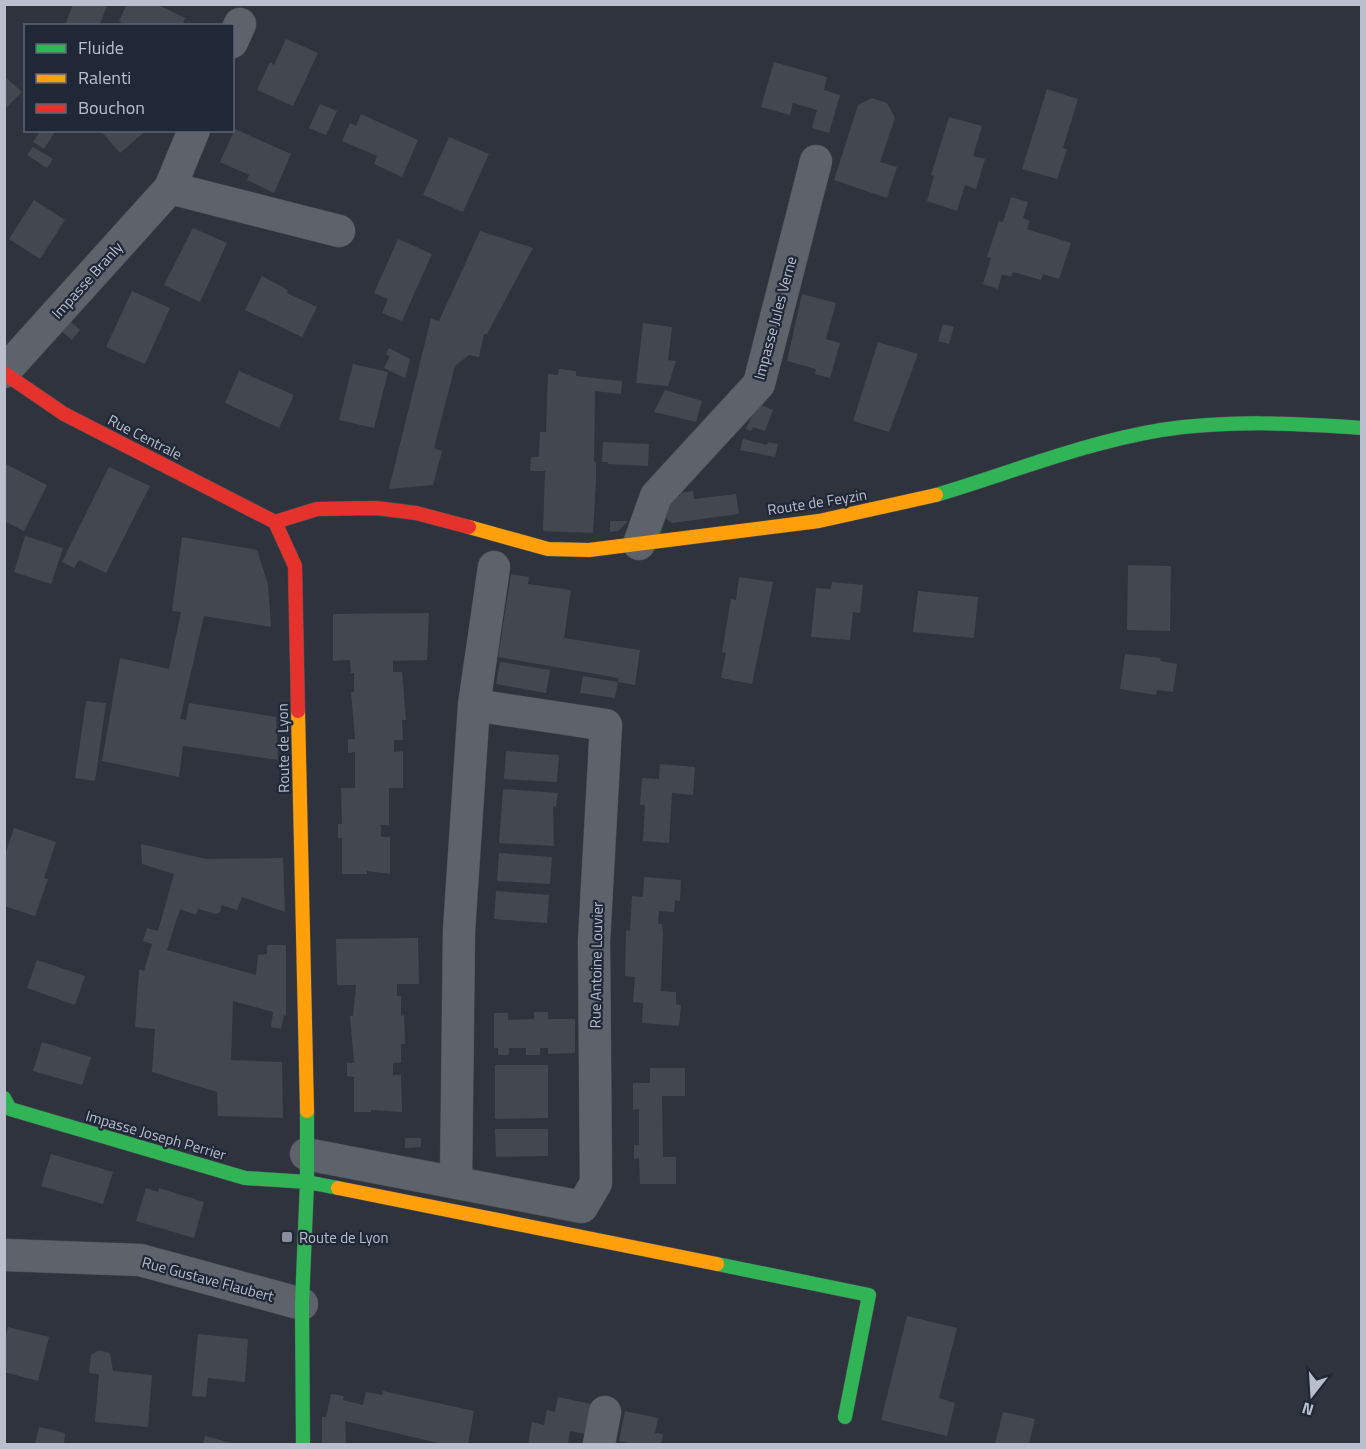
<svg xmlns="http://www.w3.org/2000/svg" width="1366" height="1449" viewBox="0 0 1366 1449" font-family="'Titillium Web',sans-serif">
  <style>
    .building { fill: #434850 }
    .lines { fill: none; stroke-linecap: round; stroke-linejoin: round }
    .street-casing { stroke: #4a4e55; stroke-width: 33 }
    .fast-casing { stroke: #4a4e55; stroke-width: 15 }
    .slow-casing { stroke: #4a4e55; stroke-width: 15 }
    .jam-casing { stroke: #4a4e55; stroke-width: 15 }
    .street { stroke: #5e626a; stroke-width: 32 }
    .fast { stroke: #30b455; stroke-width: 14 }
    .slow { stroke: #ff9f0a; stroke-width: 14 }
    .jam { stroke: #e5322d; stroke-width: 14 }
    .poi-dot { fill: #888e9a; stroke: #202838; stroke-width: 2 }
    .labels { text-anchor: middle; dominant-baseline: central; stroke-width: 4.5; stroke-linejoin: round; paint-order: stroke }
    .street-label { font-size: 15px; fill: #b9bfcc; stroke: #202838 }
    .poi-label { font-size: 15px; fill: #b9bfcc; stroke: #202838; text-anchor: start }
  </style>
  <rect width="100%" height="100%" fill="#2e333d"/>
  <path class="building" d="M73,4H108L99,26H65Z
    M127,4H160V6L185,18L182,26H129L119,21Z
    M286,39L318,53L293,106L257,90L270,62L274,65Z
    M774,62L827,77L824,90L840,95L829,133L812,128L817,110L793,103L790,115L761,107Z
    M4,76L22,92L4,110Z
    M1047,89L1078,99L1063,148L1067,149L1057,179L1022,169Z
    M872,98L887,103L895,118L880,162L897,167L887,198L834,180L858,105Z
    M320,104L337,111L326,135L309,128Z
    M361,114L418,140L402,177L374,164L377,156L342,141L350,123L356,126Z
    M949,117L982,126L973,156L985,159L976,189L965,185L957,211L927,201L934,176L931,175Z
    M235,129L291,154L274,193L247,180L249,175L220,162Z
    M41,130H56L44,149L33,142Z
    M100,130H147L120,153Z
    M449,137L489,154L463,212L423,195Z
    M33,147L53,159L47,168L27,155Z
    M1011,197L1028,202L1023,218L1030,221L1027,229L1071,243L1059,279L1043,274L1041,280L1013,272L1011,277L1002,274L998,289L983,284L991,258L987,257L999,221L1003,222Z
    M34,200L65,220L40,259L9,239Z
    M193,228L227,243L200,302L164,285Z
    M480,231L533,248L487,334H484L479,357L469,355L455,366L434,448L442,451L433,485L389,489L431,318L439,321Z
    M398,239L432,254L402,321L382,313L388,299L374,293Z
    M262,276L288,290L287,293L317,307L302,337L245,310Z
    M132,291L170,308L145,364L106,347Z
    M802,294L836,303L826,339L840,343L830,378L815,374L816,369L787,361Z
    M69,320L80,330L72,340L61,331Z
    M643,323L672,327L668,360L676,361L668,386L636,383Z
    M943,324L954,327L949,344L938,341Z
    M878,342L918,354L889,432L853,421Z
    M389,348L410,359L405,378L384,368L390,356L386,354Z
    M353,364L388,372L374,428L339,420Z
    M559,369L576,371V376L622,381L621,394L595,391L594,461L596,462V478L593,533L543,531L545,471H530L531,457H539L540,432H546L548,374L558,375Z
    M239,371L294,395L279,428L225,403Z
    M665,390L702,401L696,422L654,412Z
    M758,404L773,410L765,431L753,427L751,431L746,429Z
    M743,439L767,445L768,442L778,444L775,457L740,450Z
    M603,442L649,444L648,466L608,464V462H602Z
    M4,463L47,485L24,531L4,521Z
    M109,467L150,486L106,573L79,560L74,568L62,562Z
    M693,491L694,499L736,494L739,514L672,523L664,517L661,499L680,496V493Z
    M610,521H628L618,531L610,532Z
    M25,536L63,548L51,584L14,572Z
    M182,537L257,550L268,584L271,627L204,616L180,719L186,720L189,703L276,717L278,760L183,746L179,777L102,761L120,658L169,669L181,612L172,611Z
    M1128,565L1171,566L1170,631L1127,630Z
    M511,574L529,577L528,584L571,590L564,638L640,650L635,685L618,682L615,698L580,693L583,676L618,682L619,678L498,657Z
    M739,577L773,582L752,684L721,678L726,653L722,652L731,599L736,600Z
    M832,582L863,585L860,613L853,612L850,640L811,637L816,588L831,589Z
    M918,591L978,597L974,638L913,632Z
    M429,613L427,660L393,661V672H402L406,720H402L403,740H394V752L403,751V788H389V825H381V837H390V874L367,871V874H342V838H338V824H342L341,788H355V752L348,753V739H355L351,692H354V673H351L350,660L333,661V614Z
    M1125,654L1161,658L1160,661L1177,664L1173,692L1157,690L1156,695L1120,689Z
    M500,662L550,670L546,693L496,684Z
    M86,701L106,703L95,781L75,778Z
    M506,751L559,755L557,782L504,779Z
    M660,764L695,767L693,795L672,793L669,843L643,841L645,805H640L642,778L659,779Z
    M503,789L558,793L556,807L553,806L554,846L499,843Z
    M14,828L56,842L44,878L48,879L35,916L4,906V858Z
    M141,844L206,859L283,858L285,912L242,897L237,910L222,905L220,912L216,914L198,909L196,915L180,909L167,950L256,975L258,955L267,954V945H286V1016L284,1015L281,1029L271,1027L273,1012L233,1001L231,1060L282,1062L283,1118L218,1116L217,1092L152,1072L155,1029L135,1027L139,969L144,971L152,944L143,941L147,928L158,931L174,874L142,864Z
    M499,853L552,857L550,884L497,881Z
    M644,877L681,880L680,901L675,900L674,912L659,911L658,924H662L663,933L661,991L676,992V1004L681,1005L679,1026L642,1023L643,1003L633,1002L635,977L625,976L626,930L630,931L632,896L643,897Z
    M496,891L549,895L547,923L494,919Z
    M418,938L419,984H397V996H401V1016L404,1015L405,1044H401V1063H393V1075H401L402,1112L371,1110V1112H354V1077L347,1076V1063H354L350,1016H353L356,985H337L336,939Z
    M37,960L85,976L75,1005L27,988Z
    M534,1012H548V1019H575V1053L548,1054V1048H540V1055H526V1048H509V1055H498V1048H494V1013H508V1020L534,1019Z
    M42,1042L91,1057L82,1085L33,1071Z
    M495,1065H548V1118L495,1119Z
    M650,1068H685V1096H662L663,1157H676V1184H640L639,1158L634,1159V1145H639V1109L633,1110V1083H650Z
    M495,1129H548V1156L496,1157Z
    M405,1138H421V1147L405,1148Z
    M51,1154L113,1172L103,1204L41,1186Z
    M146,1188L158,1192L159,1188L204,1202L194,1238L136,1221Z
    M907,1316L957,1328L939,1398L955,1403L947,1436L881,1420Z
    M8,1327L49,1337L38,1381L4,1372V1341Z
    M198,1334L248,1339L245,1382L208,1378L206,1397L192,1396Z
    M99,1350L110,1353L113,1371L152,1375L148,1427L95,1422L99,1374L89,1373L91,1355Z
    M383,1391L474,1411L468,1444H442L345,1421L346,1444H322V1417H326L331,1394L344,1396L343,1400L363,1405L366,1392L382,1395Z
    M558,1397L591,1404L585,1434L570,1431L568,1444H528L532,1422L544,1425L547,1410L555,1412Z
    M625,1411L658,1418L655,1433L663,1434L661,1444H633L619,1441Z
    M1003,1412L1035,1419L1029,1444H995Z
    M39,1427L65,1433L64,1444H35Z
    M205,1436L235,1444H203Z"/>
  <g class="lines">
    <g class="street-casing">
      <path id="street" d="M232,42L240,24
        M170,188L194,130
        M4,372L170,188L339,231
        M639,544L656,496L759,384L816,161
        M306,1154L582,1207L596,1183L594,941L606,725L474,705
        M456,1181L459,931L474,705L494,567
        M5,1255L140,1260L302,1304
        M599,1444L605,1412"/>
    </g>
    <g class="fast-casing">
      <path id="fast" d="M936,495C1010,473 1083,443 1161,430C1227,420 1295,423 1362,428
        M4,1098L10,1109L245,1178L307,1182L338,1188
        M717,1264L869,1295L845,1417
        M303,1444L302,1304L307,1182V1111"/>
    </g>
    <g class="slow-casing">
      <path id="slow" d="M469,527L548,549L589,550L819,521L936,495
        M298,711L307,1111
        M338,1188L717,1264"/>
    </g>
    <g class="jam-casing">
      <path id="jam" d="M4,373L64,414L275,522
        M275,522L317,509L376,508L416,513L469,527
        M275,522L295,566L298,711"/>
    </g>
    <use href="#street" class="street"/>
    <use href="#fast" class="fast"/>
    <use href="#slow" class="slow"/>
    <use href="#jam" class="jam"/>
  </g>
  <rect class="poi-dot" x="281" y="1231" width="12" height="12" rx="3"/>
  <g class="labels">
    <g class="street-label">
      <text transform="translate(87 280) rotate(-48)">Impasse Branly</text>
      <text transform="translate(775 318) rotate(-75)">Impasse Jules Verne</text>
      <text transform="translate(145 437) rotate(27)">Rue Centrale</text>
      <text transform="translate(817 502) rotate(-9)">Route de Feyzin</text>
      <text transform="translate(283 748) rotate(-91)">Route de Lyon</text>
      <text transform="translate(596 965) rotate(-89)">Rue Antoine Louvier</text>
      <text transform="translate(156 1135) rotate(16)">Impasse Joseph Perrier</text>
      <text transform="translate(208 1279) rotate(15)">Rue Gustave Flaubert</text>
    </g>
    <g class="poi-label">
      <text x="299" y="1237">Route de Lyon</text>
    </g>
  </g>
  <rect width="1366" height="1449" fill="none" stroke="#b9bfcc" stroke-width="12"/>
  <rect x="24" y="24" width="210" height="108" fill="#202838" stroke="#5d6473" stroke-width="1.5"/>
  <rect x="36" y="44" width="30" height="9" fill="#30b455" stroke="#5d6473" stroke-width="1.5"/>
  <text x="78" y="54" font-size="18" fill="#b9bfcc">Fluide</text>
  <rect x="36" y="74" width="30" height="9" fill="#ff9f0a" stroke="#5d6473" stroke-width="1.5"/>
  <text x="78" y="84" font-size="18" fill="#b9bfcc">Ralenti</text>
  <rect x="36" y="104" width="30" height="9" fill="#e5322d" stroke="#5d6473" stroke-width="1.5"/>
  <text x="78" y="114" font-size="18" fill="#b9bfcc">Bouchon</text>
  <g transform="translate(1312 1395) rotate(197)" stroke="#202838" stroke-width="4.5" paint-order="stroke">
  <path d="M0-4.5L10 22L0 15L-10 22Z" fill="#b9bfcc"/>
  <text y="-9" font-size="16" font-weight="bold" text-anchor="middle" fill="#b9bfcc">N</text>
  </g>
</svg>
